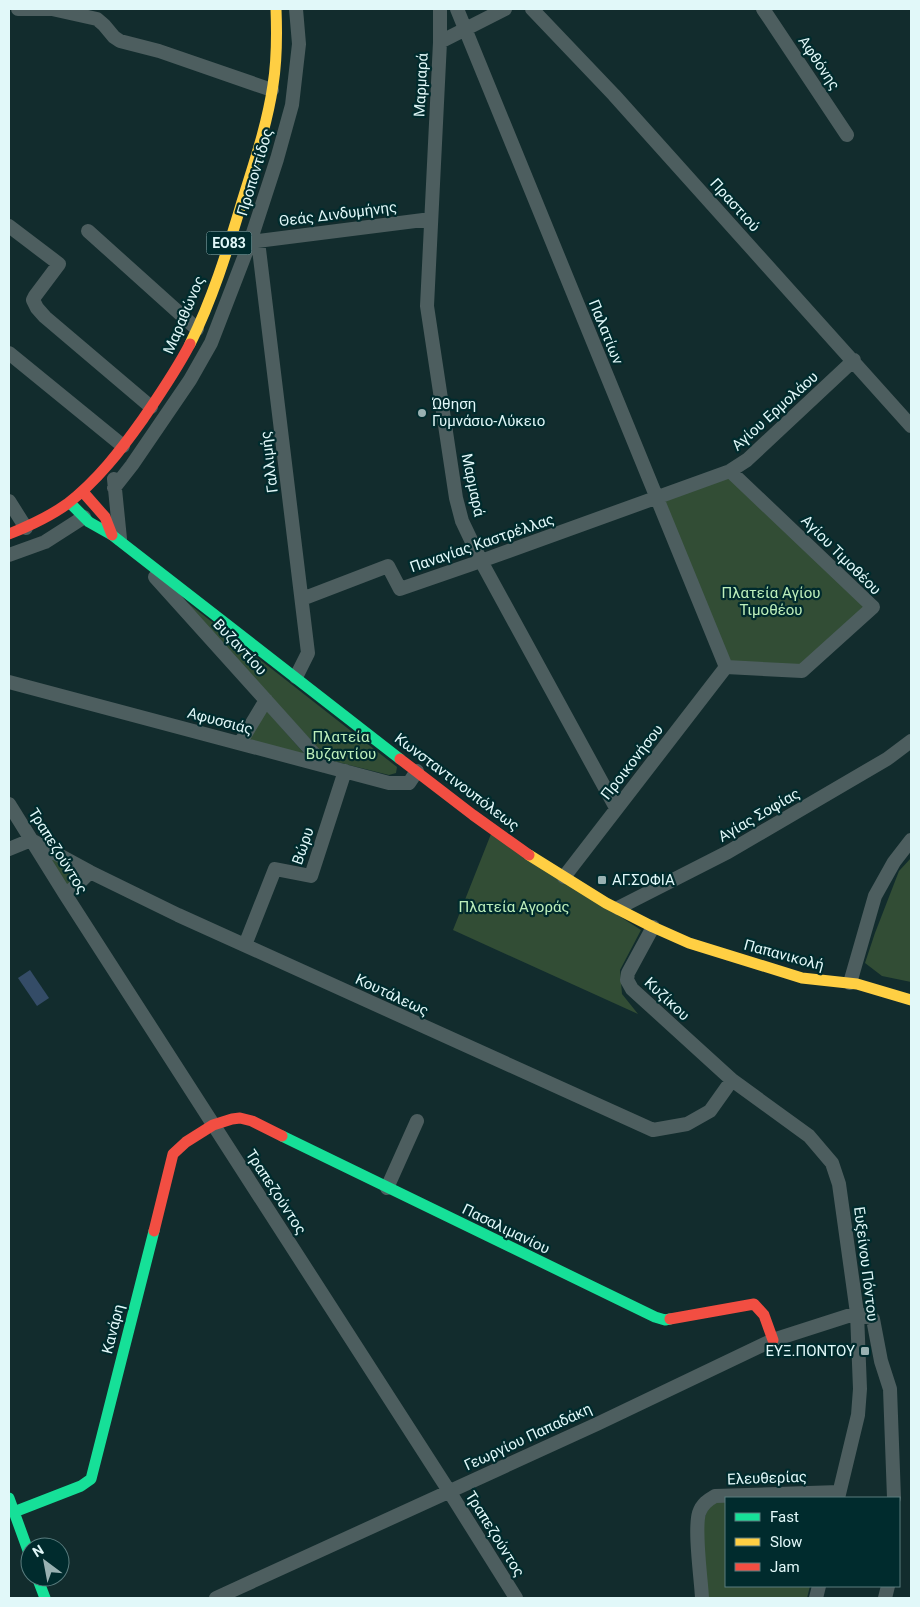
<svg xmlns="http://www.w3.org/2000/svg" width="920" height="1607" viewBox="0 0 920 1607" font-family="Roboto,sans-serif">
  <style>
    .green { fill: #324d35 }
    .water { fill: #344c67 }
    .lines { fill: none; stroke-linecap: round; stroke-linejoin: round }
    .street { stroke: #4d5e5f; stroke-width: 14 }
    .fast { stroke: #16e098; stroke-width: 11 }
    .slow { stroke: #ffcf43; stroke-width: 11 }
    .jam { stroke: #f24e42; stroke-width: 11 }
    .poi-dot { fill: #99b1b2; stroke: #002b2d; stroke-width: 2 }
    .labels { text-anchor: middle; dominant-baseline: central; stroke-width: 4.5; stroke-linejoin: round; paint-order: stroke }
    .shield { fill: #002b2d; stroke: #9ebabc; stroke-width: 1 }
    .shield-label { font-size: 14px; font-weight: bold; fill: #e1f8f9 }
    .street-label { font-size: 15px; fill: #e1f8f9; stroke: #002b2d }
    .poi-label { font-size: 15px; fill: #e1f8f9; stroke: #002b2d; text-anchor: start }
    .park-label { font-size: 15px; fill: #bdefbb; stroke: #002b2d }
  </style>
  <rect width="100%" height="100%" fill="#122c2d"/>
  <path class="green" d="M728,476L865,607L800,665L729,661L663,501Z
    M184,600L397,767L396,773L389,775L329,760L184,602Z
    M266,710L309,759L245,742Z
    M491,834L641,930L620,970L622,994L638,1014L453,930Z
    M31,840L90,872L65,894Z
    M911,858V982L882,976L865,963L875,933L899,871Z
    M716,1502H726V1586H810L807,1598H707L703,1522L709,1506Z"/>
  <path class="water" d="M30,970L49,998L37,1006L18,978Z"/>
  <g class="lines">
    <path class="street" d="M18,9H52L97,19L104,25L114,37L120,41L159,51L272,90
      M440,9V42L427,306L456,498L462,521L481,561L616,808
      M457,9L726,667
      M532,9L614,95L911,426
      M763,9L847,135
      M440,42L505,9
      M9,226L59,264L35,296L33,300L37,308L45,317L151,407
      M88,231L197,329
      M258,241L308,653L296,677
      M250,242L431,219
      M9,353L123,446
      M114,479L120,539
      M114,488L132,465L190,380L211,343L250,242L277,159L292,105L299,44L296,9
      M9,501L26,528
      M9,555L45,542L84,517
      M155,577L325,766
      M302,599L388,566L400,589L481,561L730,471L747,460L854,360
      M726,667L802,671L873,607L730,471
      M9,682L389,783H409L417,771
      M240,743L266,700
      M9,804L65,894L449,1491L516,1598
      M9,849L31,840L90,872L178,915L653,1130L687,1124L710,1111L732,1080
      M564,877L726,667
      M65,894L75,887L90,872
      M618,908L728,852L887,759L911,741
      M653,927L628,973L627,980L632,989L732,1080L809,1136L832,1163L839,1184L857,1313L860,1389L858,1415L838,1498
      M245,945L275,869L311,876L345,771
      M850,983L875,896L894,862L911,840
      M387,1188L417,1121
      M216,1598L597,1424L773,1340L857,1313L873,1319L881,1361L890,1389L894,1498
      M702,1598C701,1578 694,1530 699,1513C702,1504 708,1500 715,1496L839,1492
      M816,1598L819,1586
      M885,1598L888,1586"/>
    <path class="fast" d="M70,503L89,522L112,535L400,759
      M282,1136L655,1317L665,1320L670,1319
      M9,1498L30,1556
      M14,1512L81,1486L91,1479L154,1231
      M37,1577L45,1598"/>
    <path class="slow" d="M190,344C212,300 227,252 241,205C253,166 267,126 273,85C277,60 277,34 276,9
      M529,855L606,903L653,927L689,943L802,978L857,984L911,1000"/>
    <path class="jam" d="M83,492L105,517L112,535
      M9,534C29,526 49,517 67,504C97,481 121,450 143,419C160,394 176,371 190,344
      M400,759L473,815L529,855
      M154,1231L173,1154L186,1142L213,1125L232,1119L240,1118L252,1121L282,1136
      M670,1319L754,1304L764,1315L773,1340"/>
  </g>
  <g class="poi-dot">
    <circle cx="422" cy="413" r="5"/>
    <rect x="597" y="875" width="10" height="10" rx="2.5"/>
    <rect x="860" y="1346" width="10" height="10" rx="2.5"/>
  </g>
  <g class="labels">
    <rect class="shield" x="206.5" y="231.5" width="45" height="23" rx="4"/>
    <g class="shield-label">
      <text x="229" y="243">ΕΟ83</text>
    </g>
    <g class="street-label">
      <text transform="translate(819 63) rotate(56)">Αφθόνης</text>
      <text transform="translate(421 85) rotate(-87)">Μαρμαρά</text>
      <text transform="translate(255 172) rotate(-73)">Προποντίδος</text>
      <text transform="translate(735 205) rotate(48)">Πραστιού</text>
      <text transform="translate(338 214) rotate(-7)">Θεάς Δινδυμήνης</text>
      <text transform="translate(184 315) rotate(-67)">Μαραθώνος</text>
      <text transform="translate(606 332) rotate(68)">Παλατίων</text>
      <text transform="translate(775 411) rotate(-42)">Αγίου Ερμολάου</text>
      <text transform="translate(269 462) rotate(-97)">Γαλλιμής</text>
      <text transform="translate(473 485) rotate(78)">Μαρμαρά</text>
      <text transform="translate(482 543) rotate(-19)">Παναγίας Καστρέλλας</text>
      <text transform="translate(841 555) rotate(45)">Αγίου Τιμοθέου</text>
      <text transform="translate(240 647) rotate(47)">Βυζαντίου</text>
      <text transform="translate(220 721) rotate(15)">Αφυσσιάς</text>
      <text transform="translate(632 762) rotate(-52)">Προικονήσου</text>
      <text transform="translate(457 782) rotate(37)">Κωνσταντινουπόλεως</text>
      <text transform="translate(759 815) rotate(-30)">Αγίας Σοφίας</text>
      <text transform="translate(303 846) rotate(-71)">Βώρυ</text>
      <text transform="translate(58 851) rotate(58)">Τραπεζούντος</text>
      <text transform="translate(784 955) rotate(15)">Παπανικολή</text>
      <text transform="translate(392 995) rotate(25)">Κουτάλεως</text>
      <text transform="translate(667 999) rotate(43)">Κυζίκου</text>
      <text transform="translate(276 1192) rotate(57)">Τραπεζούντος</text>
      <text transform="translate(506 1229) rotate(26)">Πασαλιμανίου</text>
      <text transform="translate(866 1264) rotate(83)">Ευξείνου Πόντου</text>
      <text transform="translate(113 1329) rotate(-76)">Κανάρη</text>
      <text transform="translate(528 1437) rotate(-25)">Γεωργίου Παπαδάκη</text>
      <text transform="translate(767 1478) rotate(-2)">Ελευθερίας</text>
      <text transform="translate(495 1534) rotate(58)">Τραπεζούντος</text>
    </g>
    <g class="poi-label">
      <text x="432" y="404">Ώθηση<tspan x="432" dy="17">Γυμνάσιο-Λύκειο</tspan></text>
      <text x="612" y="880">ΑΓ.ΣΟΦΙΑ</text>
      <text x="855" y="1351" text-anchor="end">ΕΥΞ.ΠΟΝΤΟΥ</text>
    </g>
    <g class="park-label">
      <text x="771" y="593">Πλατεία Αγίου<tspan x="771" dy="17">Τιμοθέου</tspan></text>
      <text x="341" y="737">Πλατεία<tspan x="341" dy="17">Βυζαντίου</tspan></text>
      <text x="514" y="907">Πλατεία Αγοράς</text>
    </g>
  </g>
  <rect width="920" height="1607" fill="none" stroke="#e1f8f9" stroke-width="20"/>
  <rect x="725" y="1497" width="175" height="90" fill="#002b2d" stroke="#5a7d7f"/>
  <rect x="735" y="1513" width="25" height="8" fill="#16e098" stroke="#5a7d7f"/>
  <text x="770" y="1522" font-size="15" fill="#e1f8f9">Fast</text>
  <rect x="735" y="1538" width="25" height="8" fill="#ffcf43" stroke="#5a7d7f"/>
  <text x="770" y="1547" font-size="15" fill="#e1f8f9">Slow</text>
  <rect x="735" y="1563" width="25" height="8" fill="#f24e42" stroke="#5a7d7f"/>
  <text x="770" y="1572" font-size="15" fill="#e1f8f9">Jam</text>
  <g transform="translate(45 1562) rotate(328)"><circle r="24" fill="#002b2d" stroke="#5a7d7f"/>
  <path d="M0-4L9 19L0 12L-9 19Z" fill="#99b1b2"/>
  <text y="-8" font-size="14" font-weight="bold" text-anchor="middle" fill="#e1f8f9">N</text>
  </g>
</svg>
